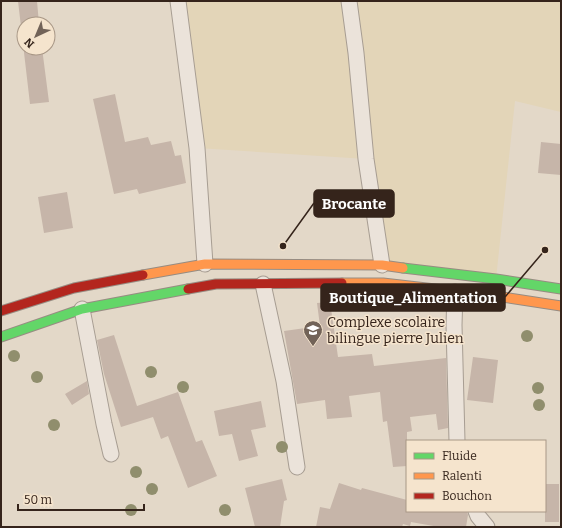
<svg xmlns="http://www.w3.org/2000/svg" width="562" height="528" viewBox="0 0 562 528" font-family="Bitter,serif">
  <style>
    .farmland { fill: #e3d5b8 }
    .building { fill: #c6b5a9 }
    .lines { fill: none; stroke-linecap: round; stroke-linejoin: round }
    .street-casing { stroke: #a79d92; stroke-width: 17 }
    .fast-casing { stroke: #978c82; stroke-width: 11 }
    .slow-casing { stroke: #978c82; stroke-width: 11 }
    .jam-casing { stroke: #978c82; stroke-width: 11 }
    .street { stroke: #ebe3da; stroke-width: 15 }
    .fast { stroke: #63d668; stroke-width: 9 }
    .slow { stroke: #ff974d; stroke-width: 9 }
    .jam { stroke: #b3261e; stroke-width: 9 }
    .tree { fill: #908e6d }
    .labels { text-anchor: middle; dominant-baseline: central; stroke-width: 3; stroke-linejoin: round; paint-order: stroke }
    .poi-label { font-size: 14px; fill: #35241b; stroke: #f5e4cd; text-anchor: start }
    .leader { fill: none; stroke: #35241b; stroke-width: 1.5 }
    .callout-dot { fill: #35241b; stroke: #f5e4cd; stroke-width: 1.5 }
    .callout { fill: #35241b; stroke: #35241b; stroke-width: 1.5 }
    .callout-label { font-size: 15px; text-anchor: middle; font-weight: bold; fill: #fff }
  </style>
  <rect width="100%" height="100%" fill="#e3d8c8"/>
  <path class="farmland" d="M178,1H561V112L515,101L496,279L382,265L366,159L197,148Z"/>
  <path class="building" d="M18,1H37L39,24H24V48H42L49,102L30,104Z
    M115,94L125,142L148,137L151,145L171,141L175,156L181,155L186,183L139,194L137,189L114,194L93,99Z
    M541,142L561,144V175L538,173Z
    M67,192L73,228L44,233L38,197Z
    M330,302L338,357L372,354L374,366L446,358L448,428L438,430L436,414L410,417L412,431L407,432V466L393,467L387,421L383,422L380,392L349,396L352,417L327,419L325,400L297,404L284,331L320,326L317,303Z
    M114,335L137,406L178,392L196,442L202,440L217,476L188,488L168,436L161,439L153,417L121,427L104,374L97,340Z
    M473,357L498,360L493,403L467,400Z
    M87,381L89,394L72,405L65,394Z
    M261,401L266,427L251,430L258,456L239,461L232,434L219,436L214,411Z
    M282,479L287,500L284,501L280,527H255L245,488Z
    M339,483L361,490L362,488L407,500V511H467L468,515L466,527H439L411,522L410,526L403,524L402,527H316L320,507L330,509Z
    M545,484H559V522H545Z"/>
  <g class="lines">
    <g class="street-casing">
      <path id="street" d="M178,1L197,148L205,264
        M349,1L356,53L366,159L382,265
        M263,284L284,381L297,467
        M455,292L454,325L457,441
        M82,309L104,424L111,454
        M476,511L478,516L487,527"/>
    </g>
    <g class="fast-casing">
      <path id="fast" d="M403,268L496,279L561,289
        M1,337L82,309L188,289"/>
    </g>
    <g class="slow-casing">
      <path id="slow" d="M143,275L205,264L382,265L403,268
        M342,283H383L496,296L561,306"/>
    </g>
    <g class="jam-casing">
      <path id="jam" d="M188,289L216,284L342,283
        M1,311L74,288L143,275"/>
    </g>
    <use href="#street" class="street"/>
    <use href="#fast" class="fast"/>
    <use href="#slow" class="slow"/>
    <use href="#jam" class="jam"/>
  </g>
  <g class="tree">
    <circle cx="527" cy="336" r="6"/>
    <circle cx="14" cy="356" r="6"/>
    <circle cx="151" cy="372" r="6"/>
    <circle cx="37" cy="377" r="6"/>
    <circle cx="183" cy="387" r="6"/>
    <circle cx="538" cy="388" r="6"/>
    <circle cx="539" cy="405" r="6"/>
    <circle cx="54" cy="425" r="6"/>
    <circle cx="282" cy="447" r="6"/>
    <circle cx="136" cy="472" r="6"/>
    <circle cx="152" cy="489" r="6"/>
    <circle cx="131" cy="510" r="6"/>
    <circle cx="225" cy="510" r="6"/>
  </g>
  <defs>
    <g id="school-pin" transform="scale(1)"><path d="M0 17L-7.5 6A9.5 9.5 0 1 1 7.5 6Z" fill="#726358" stroke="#f5e4cd"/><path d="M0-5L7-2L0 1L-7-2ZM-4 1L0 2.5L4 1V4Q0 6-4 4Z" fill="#fff"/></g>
  </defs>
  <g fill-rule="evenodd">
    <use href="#school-pin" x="313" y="330"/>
  </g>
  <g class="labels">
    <g class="poi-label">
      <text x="327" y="322">Complexe scolaire<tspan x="327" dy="16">bilingue pierre Julien</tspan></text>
    </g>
  </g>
  <path class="leader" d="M283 246L314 203M545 250L505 297"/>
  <g class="callout-dot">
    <circle cx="283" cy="246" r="4"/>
    <circle cx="545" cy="250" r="4"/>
  </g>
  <g class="callout">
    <rect x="314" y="190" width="80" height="27" rx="4"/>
    <rect x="321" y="284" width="184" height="27" rx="4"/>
  </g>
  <g class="callout-label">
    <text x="354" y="209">Brocante</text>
    <text x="413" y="303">Boutique_Alimentation</text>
  </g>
  <rect width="562" height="528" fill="none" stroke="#35241b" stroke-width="4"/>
  <rect x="406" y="440" width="140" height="72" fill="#f5e4cd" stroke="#a89786"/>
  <rect x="414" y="453" width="20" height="6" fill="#63d668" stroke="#a89786"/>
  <text x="442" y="460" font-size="12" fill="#35241b">Fluide</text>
  <rect x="414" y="473" width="20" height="6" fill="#ff974d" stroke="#a89786"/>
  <text x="442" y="480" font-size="12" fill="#35241b">Ralenti</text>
  <rect x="414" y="493" width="20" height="6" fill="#b3261e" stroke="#a89786"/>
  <text x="442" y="500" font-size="12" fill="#35241b">Bouchon</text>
  <g transform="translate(36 36) rotate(224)"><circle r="19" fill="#f5e4cd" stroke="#a89786"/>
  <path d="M0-3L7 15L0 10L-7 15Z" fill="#726358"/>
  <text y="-6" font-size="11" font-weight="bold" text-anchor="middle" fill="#35241b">N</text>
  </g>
  <path d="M18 504v6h126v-6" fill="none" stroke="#35241b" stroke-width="2"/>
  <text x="24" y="504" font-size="12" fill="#35241b" stroke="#f5e4cd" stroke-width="3" paint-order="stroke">50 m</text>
</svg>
